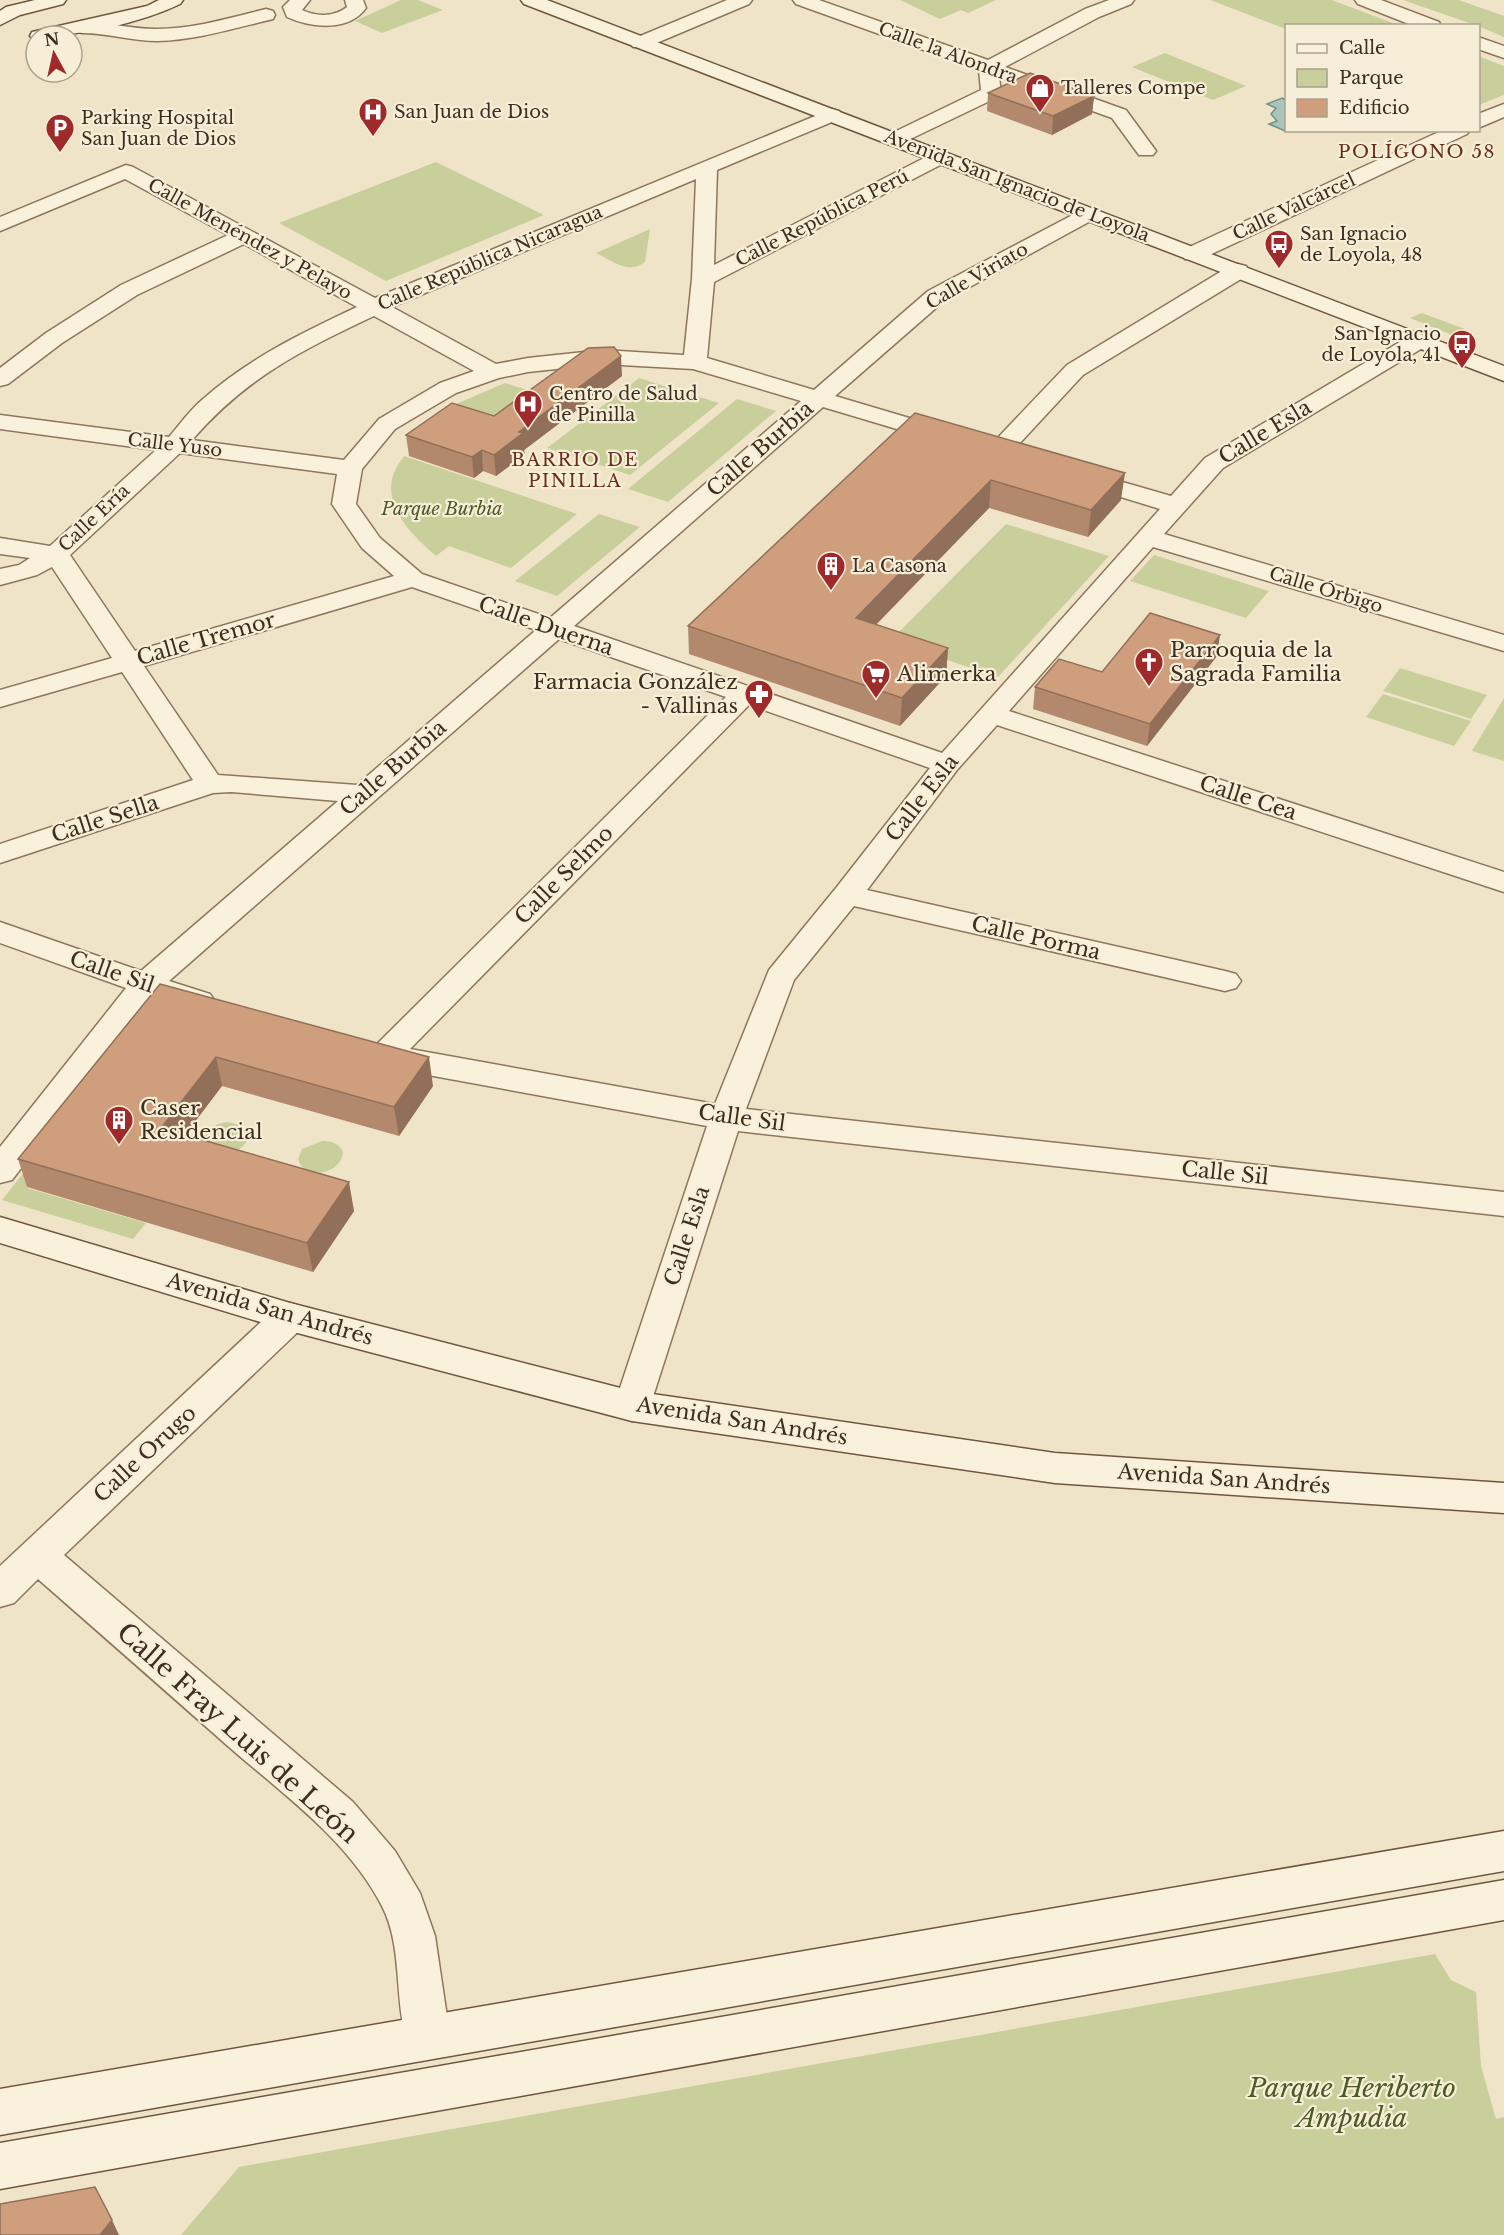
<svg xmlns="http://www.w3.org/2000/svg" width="1504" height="2235" viewBox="0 0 1504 2235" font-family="'Libre Baskerville',serif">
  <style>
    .green { fill: #c9cf9b }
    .water { fill: #a9c4bc; stroke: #6f938a; stroke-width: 1.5 }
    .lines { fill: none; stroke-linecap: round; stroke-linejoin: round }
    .street-casing { stroke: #8d765c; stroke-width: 3 }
    .secondary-casing { stroke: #6f573f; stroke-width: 3 }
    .street { fill: #faf1dc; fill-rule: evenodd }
    .secondary { fill: #faf1dc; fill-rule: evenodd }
    .wall { fill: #b2896c }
    .shaded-wall { fill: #916f58 }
    .building { fill: #cf9f7d; stroke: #916f58; stroke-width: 1.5 }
    .labels { text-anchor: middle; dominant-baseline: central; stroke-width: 4.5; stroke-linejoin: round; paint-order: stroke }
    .far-street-label { font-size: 18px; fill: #3d2e20; stroke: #f7eed8 }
    .far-poi-label { font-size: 18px; fill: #3d2e20; stroke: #f7eed8; text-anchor: start }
    .far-neighbourhood-label { font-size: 18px; letter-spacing: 1.5px; fill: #6b2e1e; stroke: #f7eed8 }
    .far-park-label { font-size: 18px; font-style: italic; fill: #4d5a26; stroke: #f7eed8 }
    .street-label { font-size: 21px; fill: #3d2e20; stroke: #f7eed8 }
    .poi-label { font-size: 21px; fill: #3d2e20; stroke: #f7eed8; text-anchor: start }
    .near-street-label { font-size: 26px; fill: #3d2e20; stroke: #f7eed8 }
    .near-park-label { font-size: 26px; font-style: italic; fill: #4d5a26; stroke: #f7eed8 }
  </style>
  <rect width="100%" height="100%" fill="#f0e4c8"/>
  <path class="green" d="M401,0H418L443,10L382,33L355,21Z
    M900,0H996L968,13L961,10L940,19Z
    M1210,0H1332L1398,25L1286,26V29Z
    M1403,0H1459L1504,16V37L1478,26Z
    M1165,53L1246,86L1213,100L1132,67Z
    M1478,56L1504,66V95L1479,105Z
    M436,162L544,215L386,281L279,223Z
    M650,229L645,262C628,275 613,261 596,253Z
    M1422,313L1465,329L1455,336L1410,318Z
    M639,378L719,403L630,475L547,448Z
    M505,383L549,397L496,437L456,404Z
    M737,399L776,411L668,502L628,489Z
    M404,456L577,514L511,568L449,546L436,556C406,530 372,495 404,456Z
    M599,514L640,527L557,596L515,581Z
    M1006,524L1109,556L998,677L890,641Z
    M1154,555L1269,591L1246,618L1130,581Z
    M1400,668L1487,695L1471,719L1383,691Z
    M1383,694L1471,721L1454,746L1366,717Z
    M1504,698V761L1472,751Z
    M227,1122L241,1125L246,1129C251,1140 244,1147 234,1152L204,1145C202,1130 214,1124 227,1122Z
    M322,1141C331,1141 339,1143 343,1152C342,1174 304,1182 298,1159L302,1149Z
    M41,1151L27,1188L146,1223L133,1239L2,1200Z
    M1435,1954L1451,1980L1476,1992L1481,2066L1496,2119L1504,2117V2235H181L239,2167Z"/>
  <path class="water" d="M1282,98L1286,100L1287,131H1285L1269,124L1277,121L1271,114L1276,108L1267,104Z"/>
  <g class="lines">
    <g class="street-casing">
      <path id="street" d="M290,0H310L302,10C317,17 334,17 347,7L345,0H363L366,8C349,32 311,28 287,17L283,7Z
        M727,0H752L749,4L647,47H633L631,43L633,39Z
        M793,0H819L988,60L1085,9L1109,0H1134L1131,4L1099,17L1005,67L1126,110L1156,151L1153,155H1139L1112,118L999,77L1001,93L998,97L902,143H888L885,139L888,135L981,90L979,70L796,4Z
        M1355,0H1381L1439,22L1441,26H1414L1358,4Z
        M266,9L273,11L275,15L273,19C235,28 196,40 157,41C132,41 107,33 82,33L75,31L73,27L75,23L82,21C107,22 131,29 156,29C193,29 230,18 266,9Z
        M1478,37L1504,46V58L1478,49Z
        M1504,104V117L1478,128V114Z
        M832,109L839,111L842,115L839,119L717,170L714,265L934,153H948L951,157L948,161L714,282L707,358L814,390L928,291L1082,210L1089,208L1096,210L1100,214L1096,218L944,301L835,396L953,431L957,436L953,441L945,443L937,441L823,407L574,626L942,753L1160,509L1072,482L1069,477L1072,472L1081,470L1171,496L1205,458L1410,336L1418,334L1426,336L1429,341L1426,346L1223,468L1164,534L1504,635V651L1153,547L1009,711L1504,872V892L997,725L957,770L867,890L1225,971L1236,974L1241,981L1236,988L1225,991L854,906L794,980L746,1109L1504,1192V1216L738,1131L650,1406L645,1416L632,1421L619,1416L614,1406L707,1126L384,1067L373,1064L368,1056L373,1048L726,697L559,639L169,981L210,994L215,1001L210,1008L199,1012L153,997L12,1180L0,1183V1147L126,988L0,943V922L141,971L338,801L231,792L213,793L0,863V844L193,780L122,672L0,707V690L112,658L52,567L37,575L0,585V569L19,565L30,558L0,554V538L50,546L156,450L0,429V415L169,437C180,424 190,410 203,399C249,358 302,333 357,307L244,244L137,295L62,343L8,384L0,386V368L46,333L121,285L228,235L125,179L0,231V217L126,165L133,167L375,298ZM696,179L692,279L684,355L603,350L528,358L496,364L392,307ZM374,316L474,371L440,383L379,419L344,460L192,440C247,377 300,351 374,316ZM603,364L693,369L801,401L550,618L422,574L380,538L356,504L362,469L395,429L456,393L499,378L528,372ZM180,453L337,474L332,504L362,548L394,576L135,651L70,555ZM412,587L536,630L357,785L218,775L144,666ZM749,705L930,768L836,888L769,970L715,1104L410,1049Z
        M1443,130H1470L1467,134L1201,259L1193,260L1185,259L1182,254L1185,249Z
        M1238,264L1246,266L1249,271L1246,276L1083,375L1007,457L998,459L989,457L986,452L989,447L1067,365L1230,266Z
        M290,1303L303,1307L308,1317L303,1327L64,1555L353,1802L395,1851L420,1893L435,1936L450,2037L443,2052L427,2059L411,2052C392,2007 405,1951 382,1906C348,1840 284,1795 229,1747C166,1691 102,1635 38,1579L14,1603L0,1607V1566L277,1307Z"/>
    </g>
    <g class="secondary-casing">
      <path id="secondary" d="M35,0H66L63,4L20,15L0,25V11L6,7Z
        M159,0H183L180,4C141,23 80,36 36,36V41L30,36L32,32L147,6Z
        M521,0H547L1504,366V381L524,4Z
        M0,1217L290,1303L632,1391L1055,1453L1504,1483V1513L1055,1483L632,1421L290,1331L0,1243Z
        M1504,1831V1871L0,2135V2089Z
        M1504,1880V1920L0,2189V2143Z"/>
    </g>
    <use href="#street" class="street"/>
    <use href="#secondary" class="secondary"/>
  </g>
  <path class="wall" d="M988,93L1094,96L1092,114L1052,135L987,111Z
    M622,376L524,450L525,454L496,476L483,471L474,478L409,456L406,435L494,416Z
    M915,413L1121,500L1088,537L989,508L876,625L948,648L946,676L900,726L689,654L688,626Z
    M1217,656L1147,746L1033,709L1035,687L1102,672Z
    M160,984L433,1086L399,1136L222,1086L185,1135L354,1211L313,1272L27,1187L18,1159Z"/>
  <path class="shaded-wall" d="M1094,96L1092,114L1052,135L1053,116Z
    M621,356L622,376L524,450L525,454L496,476L494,455L519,432Z
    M482,450L483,471L474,478L472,457Z
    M1125,473L1121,500L1088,537L1091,510Z
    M991,480L989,508L855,646L856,618Z
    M1220,635L1217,656L1147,746L1150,724Z
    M948,648L946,676L900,726L902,698Z
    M216,1057L222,1086L168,1157L161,1128Z
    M429,1057L433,1086L399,1136L394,1107Z
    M349,1182L354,1211L313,1272L307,1243Z
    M112,2220L119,2235H100Z"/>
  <path class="building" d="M1030,73L1094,96L1053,116L988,93Z
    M614,347L621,356L519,432L523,433L494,455L482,450L472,457L406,435L452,403L494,416L588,348Z
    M915,413L1125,473L1091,510L991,480L856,618L948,648L902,698L688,626Z
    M1150,613L1220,635L1150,724L1035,687L1059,659L1102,672Z
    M160,984L429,1057L394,1107L216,1057L161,1128L349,1182L307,1243L18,1159Z
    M95,2187L112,2220L100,2235H0V2204Z"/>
  <defs>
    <g id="shop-pin" transform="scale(1.5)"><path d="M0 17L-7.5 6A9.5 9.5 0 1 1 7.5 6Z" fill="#9e2a2b" stroke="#f7eed8"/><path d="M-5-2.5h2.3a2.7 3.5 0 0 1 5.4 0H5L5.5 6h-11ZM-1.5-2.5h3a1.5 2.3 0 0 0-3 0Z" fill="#fff"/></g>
    <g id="hospital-pin" transform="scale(1.5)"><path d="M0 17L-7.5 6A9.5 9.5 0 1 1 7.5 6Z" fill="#9e2a2b" stroke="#f7eed8"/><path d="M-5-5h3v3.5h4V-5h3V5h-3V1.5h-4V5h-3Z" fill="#fff"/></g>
    <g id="parking-pin" transform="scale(1.5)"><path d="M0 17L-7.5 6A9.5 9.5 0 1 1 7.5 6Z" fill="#9e2a2b" stroke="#f7eed8"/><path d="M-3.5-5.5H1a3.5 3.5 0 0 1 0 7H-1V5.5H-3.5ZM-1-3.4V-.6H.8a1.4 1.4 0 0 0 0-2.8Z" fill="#fff"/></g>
    <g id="bus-pin" transform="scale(1.5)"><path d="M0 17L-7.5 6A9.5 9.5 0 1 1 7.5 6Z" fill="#9e2a2b" stroke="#f7eed8"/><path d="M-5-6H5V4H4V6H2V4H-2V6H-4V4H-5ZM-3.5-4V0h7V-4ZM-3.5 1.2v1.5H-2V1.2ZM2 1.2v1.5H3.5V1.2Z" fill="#fff"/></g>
    <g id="building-pin" transform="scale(1.5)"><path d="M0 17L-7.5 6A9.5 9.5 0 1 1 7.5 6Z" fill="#9e2a2b" stroke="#f7eed8"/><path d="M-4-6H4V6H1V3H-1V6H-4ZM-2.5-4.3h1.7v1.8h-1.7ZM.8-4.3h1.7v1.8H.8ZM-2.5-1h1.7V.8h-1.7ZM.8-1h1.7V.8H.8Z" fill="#fff"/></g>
    <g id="church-pin" transform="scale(1.5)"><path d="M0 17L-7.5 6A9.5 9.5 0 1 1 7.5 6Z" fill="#9e2a2b" stroke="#f7eed8"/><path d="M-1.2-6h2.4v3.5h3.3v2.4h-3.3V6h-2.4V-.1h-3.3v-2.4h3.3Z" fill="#fff"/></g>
    <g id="supermarket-pin" transform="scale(1.5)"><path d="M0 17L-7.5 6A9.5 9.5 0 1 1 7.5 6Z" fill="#9e2a2b" stroke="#f7eed8"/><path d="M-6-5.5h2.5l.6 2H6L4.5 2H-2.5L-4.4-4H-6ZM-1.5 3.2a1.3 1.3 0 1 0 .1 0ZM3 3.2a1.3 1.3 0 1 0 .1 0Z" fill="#fff"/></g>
    <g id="pharmacy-pin" transform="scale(1.5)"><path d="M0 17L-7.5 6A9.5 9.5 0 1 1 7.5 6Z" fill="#9e2a2b" stroke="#f7eed8"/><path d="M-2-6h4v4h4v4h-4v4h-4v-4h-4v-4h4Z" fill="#fff"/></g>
  </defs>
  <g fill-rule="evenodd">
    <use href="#shop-pin" x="1040" y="88"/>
    <use href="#hospital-pin" x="373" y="112"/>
    <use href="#parking-pin" x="60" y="128"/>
    <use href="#bus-pin" x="1279" y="244"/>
    <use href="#bus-pin" x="1462" y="344"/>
    <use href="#hospital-pin" x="528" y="404"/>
    <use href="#building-pin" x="831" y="566"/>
    <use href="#church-pin" x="1149" y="662"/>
    <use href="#supermarket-pin" x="876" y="674"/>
    <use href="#pharmacy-pin" x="759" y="694"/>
    <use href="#building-pin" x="119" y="1120"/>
  </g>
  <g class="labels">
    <g class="far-street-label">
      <text transform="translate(948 53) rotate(20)">Calle la Alondra</text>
      <text transform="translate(1017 186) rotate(21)">Avenida San Ignacio de Loyola</text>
      <text transform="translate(1294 207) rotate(-25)">Calle Valcárcel</text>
      <text transform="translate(822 218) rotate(-27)">Calle República Perú</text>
      <text transform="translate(250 239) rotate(29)">Calle Menéndez y Pelayo</text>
      <text transform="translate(490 258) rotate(-23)">Calle República Nicaragua</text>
      <text transform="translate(977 276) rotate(-30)">Calle Viriato</text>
      <text transform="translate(175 445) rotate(7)">Calle Yuso</text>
      <text transform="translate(94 518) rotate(-43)">Calle Ería</text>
      <text transform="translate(1326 590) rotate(17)">Calle Órbigo</text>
    </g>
    <g class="far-poi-label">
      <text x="1061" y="88">Talleres Compe</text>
      <text x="394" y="112">San Juan de Dios</text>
      <text x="81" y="118">Parking Hospital<tspan x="81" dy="21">San Juan de Dios</tspan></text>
      <text x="1300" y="234">San Ignacio<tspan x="1300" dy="21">de Loyola, 48</tspan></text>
      <text x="1441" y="334" text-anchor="end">San Ignacio<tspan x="1441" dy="21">de Loyola, 41</tspan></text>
      <text x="549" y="394">Centro de Salud<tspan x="549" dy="21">de Pinilla</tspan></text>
      <text x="852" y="566">La Casona</text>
    </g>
    <g class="far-neighbourhood-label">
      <text x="1417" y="152">POLÍGONO 58</text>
      <text x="575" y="460">BARRIO DE<tspan x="575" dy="21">PINILLA</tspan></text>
    </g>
    <g class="far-park-label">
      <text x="442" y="509">Parque Burbia</text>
    </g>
    <g class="street-label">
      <text transform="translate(1265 432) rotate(-31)">Calle Esla</text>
      <text transform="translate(760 449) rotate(-41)">Calle Burbia</text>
      <text transform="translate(546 626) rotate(19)">Calle Duerna</text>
      <text transform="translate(206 639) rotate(-16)">Calle Tremor</text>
      <text transform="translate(393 768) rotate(-41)">Calle Burbia</text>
      <text transform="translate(922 798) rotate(-52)">Calle Esla</text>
      <text transform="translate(1248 798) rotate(18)">Calle Cea</text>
      <text transform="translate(105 819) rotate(-18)">Calle Sella</text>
      <text transform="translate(564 875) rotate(-45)">Calle Selmo</text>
      <text transform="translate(1036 938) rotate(13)">Calle Porma</text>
      <text transform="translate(112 972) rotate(19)">Calle Sil</text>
      <text transform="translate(742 1118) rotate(8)">Calle Sil</text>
      <text transform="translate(1225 1173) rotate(6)">Calle Sil</text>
      <text transform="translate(687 1236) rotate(-72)">Calle Esla</text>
      <text transform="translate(270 1309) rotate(16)">Avenida San Andrés</text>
      <text transform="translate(742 1421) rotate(9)">Avenida San Andrés</text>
      <text transform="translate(145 1454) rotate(-43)">Calle Orugo</text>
      <text transform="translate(1224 1479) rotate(4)">Avenida San Andrés</text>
    </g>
    <g class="poi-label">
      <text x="1170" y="650">Parroquia de la<tspan x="1170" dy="24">Sagrada Familia</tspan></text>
      <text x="897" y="674">Alimerka</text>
      <text x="738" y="682" text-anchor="end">Farmacia González<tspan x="738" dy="24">- Vallinas</tspan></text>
      <text x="140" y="1108">Caser<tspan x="140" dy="24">Residencial</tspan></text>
    </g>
    <g class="near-street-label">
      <text transform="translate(238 1733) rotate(42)">Calle Fray Luis de León</text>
    </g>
    <g class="near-park-label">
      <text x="1352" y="2088">Parque Heriberto<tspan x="1352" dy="30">Ampudia</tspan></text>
    </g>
  </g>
  <rect x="1285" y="24" width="195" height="108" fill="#f7eed8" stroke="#ada18e" stroke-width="1.5"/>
  <rect x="1297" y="44" width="30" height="9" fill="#faf1dc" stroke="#ada18e" stroke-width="1.5"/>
  <text x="1339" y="54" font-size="18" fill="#3d2e20">Calle</text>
  <rect x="1297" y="69" width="30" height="18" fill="#c9cf9b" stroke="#ada18e" stroke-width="1.5"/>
  <text x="1339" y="84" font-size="18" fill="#3d2e20">Parque</text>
  <rect x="1297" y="99" width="30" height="18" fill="#cf9f7d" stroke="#ada18e" stroke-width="1.5"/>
  <text x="1339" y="114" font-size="18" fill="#3d2e20">Edificio</text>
  <g transform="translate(54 54) rotate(352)"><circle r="28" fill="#f7eed8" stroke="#ada18e" stroke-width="1.5"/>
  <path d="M0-4.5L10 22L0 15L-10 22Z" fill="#9e2a2b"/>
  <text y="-9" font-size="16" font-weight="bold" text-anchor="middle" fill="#3d2e20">N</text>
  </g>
</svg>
